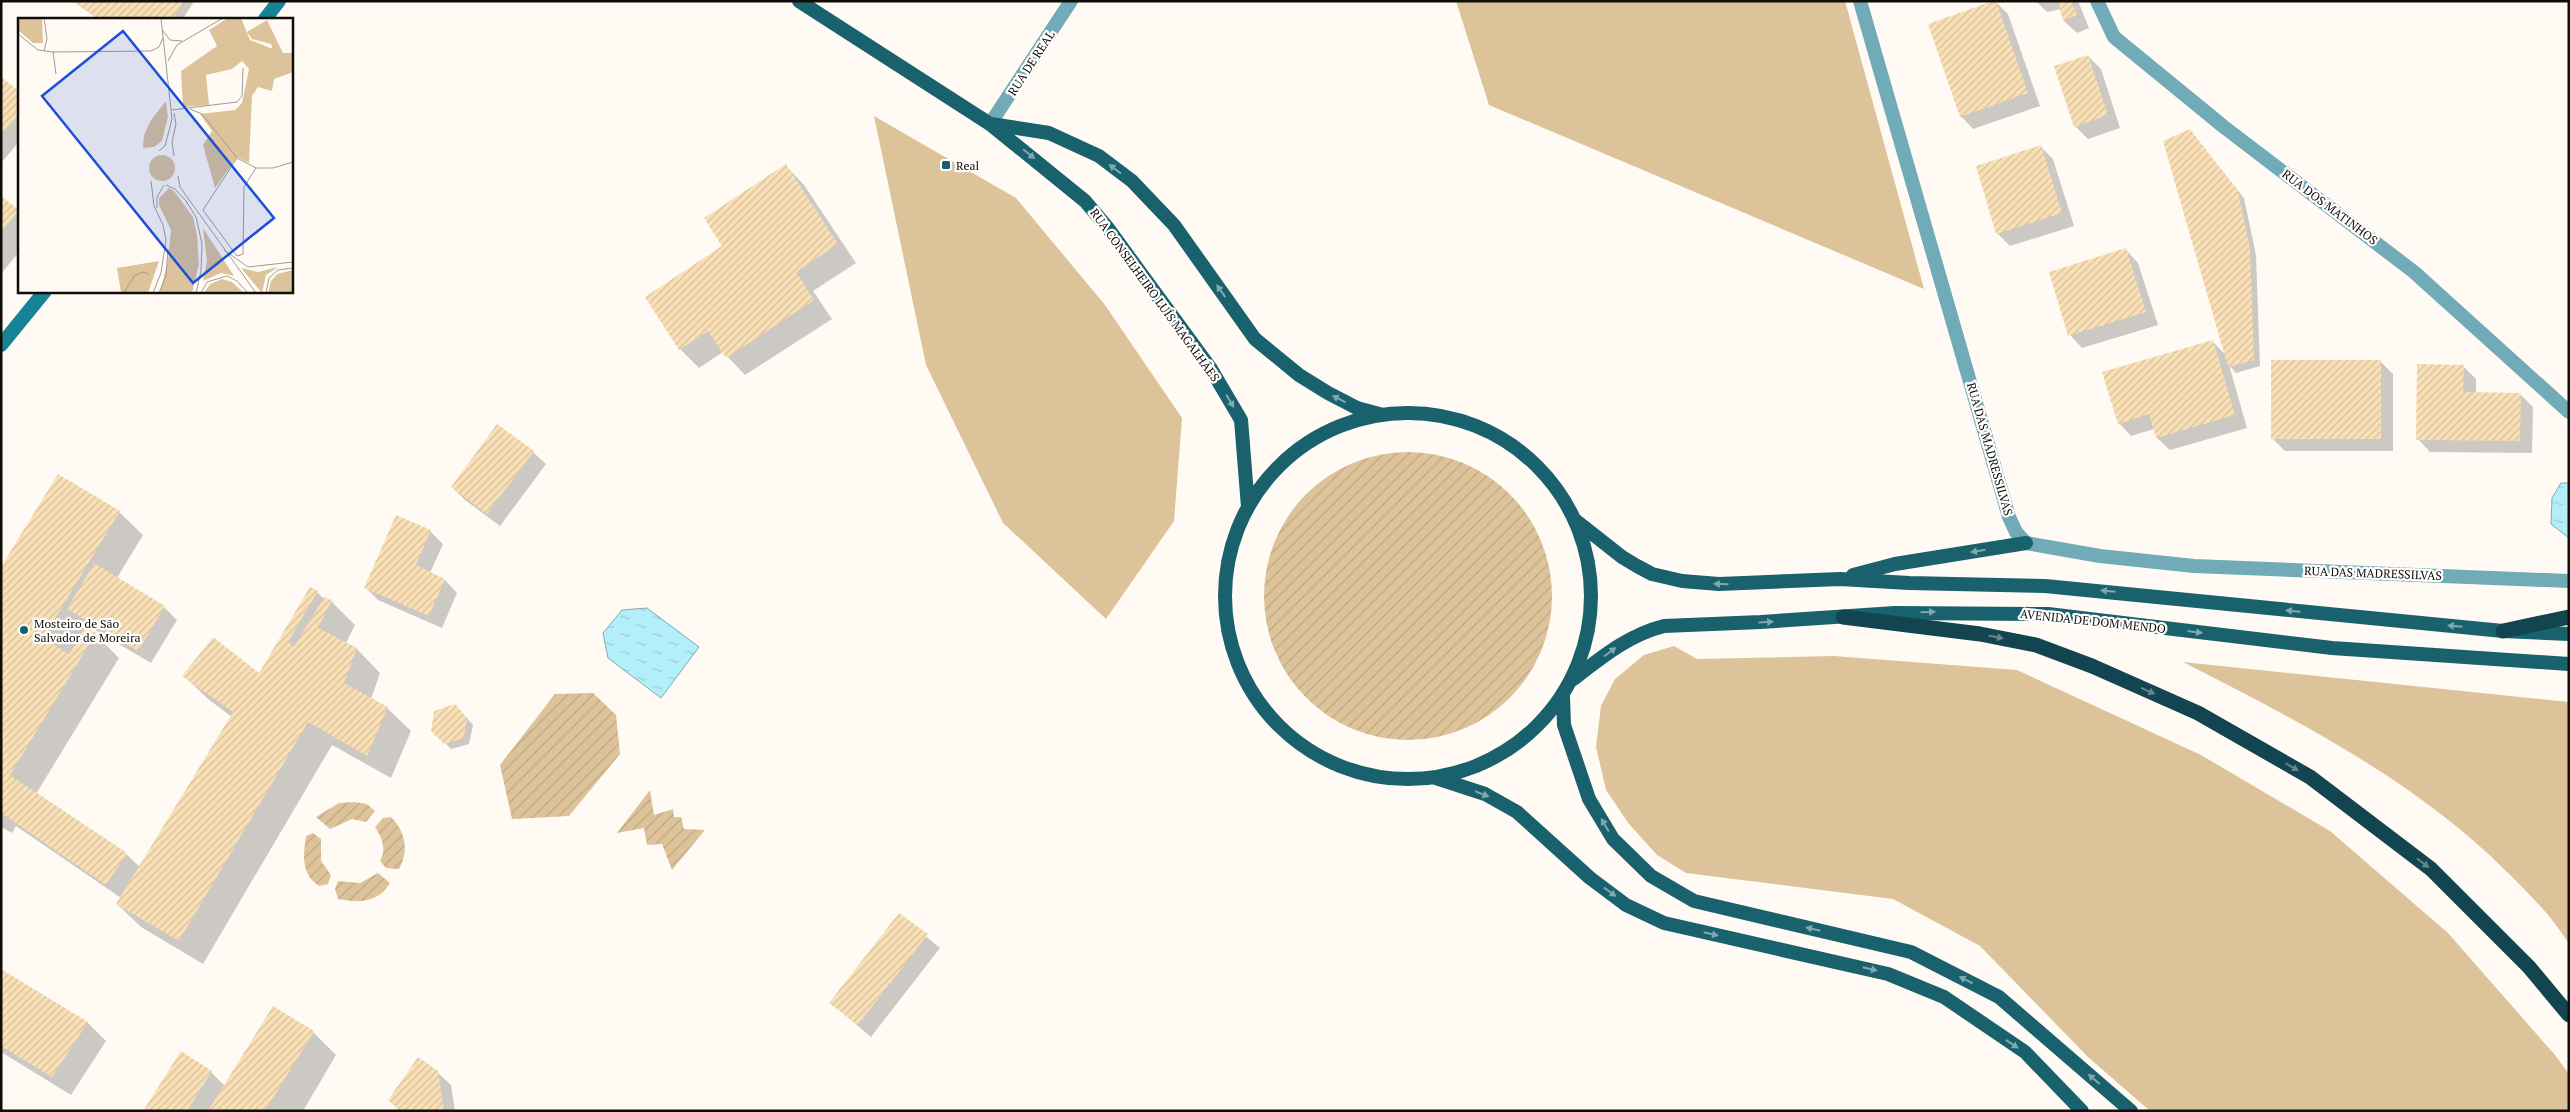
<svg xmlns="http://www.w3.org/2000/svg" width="2570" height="1112" viewBox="0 0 2570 1112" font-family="'PT Serif',serif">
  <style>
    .grass { fill: #ddc39a }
    .garden { fill: url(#garden-furrows) }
    .water { fill: url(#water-ripples); stroke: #82aab2 }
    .shadow { fill: #0003 }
    .building { fill: url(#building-hatch) }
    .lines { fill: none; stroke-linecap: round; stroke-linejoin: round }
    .service { stroke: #72abb8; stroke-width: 14 }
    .minor { stroke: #72abb8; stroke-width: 14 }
    .secondary { stroke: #168396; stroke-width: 14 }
    .primary { stroke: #1a616e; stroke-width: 14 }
    .motorway { stroke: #12454f; stroke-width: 15 }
    .oneway { fill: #81a8af }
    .oneway2 { fill: #65868d }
    .poi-dot { fill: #16606e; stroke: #fff; stroke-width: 2 }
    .labels { text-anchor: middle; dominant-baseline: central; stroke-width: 4.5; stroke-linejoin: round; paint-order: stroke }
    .street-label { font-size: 12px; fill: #100c07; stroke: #fff }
    .poi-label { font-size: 12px; fill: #100c07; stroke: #fff; text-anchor: start }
    .inset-road { fill: none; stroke: #9f9b95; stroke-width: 1 }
    .view { fill: #1d4ed8; fill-opacity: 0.15; stroke: #1d4ed8; stroke-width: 2.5 }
    .inset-edge { fill: none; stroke: #100c07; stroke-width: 2.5 }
  </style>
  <defs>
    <pattern id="garden-furrows" width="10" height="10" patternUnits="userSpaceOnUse" patternTransform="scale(1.25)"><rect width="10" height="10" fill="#ddc39a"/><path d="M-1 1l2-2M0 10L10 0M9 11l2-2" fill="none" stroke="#bda683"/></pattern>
    <pattern id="water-ripples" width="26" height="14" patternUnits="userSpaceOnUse" patternTransform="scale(1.25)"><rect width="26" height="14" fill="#b3eefb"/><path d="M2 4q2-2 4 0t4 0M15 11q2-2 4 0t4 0" fill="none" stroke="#99cbd6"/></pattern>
    <pattern id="building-hatch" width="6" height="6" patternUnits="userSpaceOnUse" patternTransform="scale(1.25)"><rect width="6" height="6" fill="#fae0b6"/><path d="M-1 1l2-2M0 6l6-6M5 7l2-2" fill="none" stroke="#d5bf9b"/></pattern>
  </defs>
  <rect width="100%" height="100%" fill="#fffbf4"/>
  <path class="grass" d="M1456,1H1845L1924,289L1489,105Z
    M874,116L1016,198L1105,305L1182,418L1174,521L1106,619L1003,523L926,365Z
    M1674,646L1697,659L1834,656L2017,670L2201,755L2330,831L2448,933L2555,1055L2569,1074V1111H2150L2088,1057L1980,946L1893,899L1686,873L1657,855L1629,824L1606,790L1596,747L1601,706L1615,679L1644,655Z
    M2183,662L2569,702V944C2550,914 2532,897 2507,872C2415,780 2298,721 2183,662Z"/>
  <path class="garden" d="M1264 596a144 144 0 1 1 288 0a144 144 0 1 1-288 0Z
    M593,693L616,715L620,754L569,816L512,819L500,765L555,694Z
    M650,790L654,815L673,809L674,817H681L684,829L705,830L672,870L662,844L647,845L644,828L617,833Z
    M355,802L367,804L375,811L366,822L352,819L330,829L316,817L339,803Z
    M391,817C406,832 409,851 399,869L386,868L380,861C387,849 382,838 375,827L383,818Z
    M313,833L321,839V861L331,875L328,884L319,886C301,874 303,856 306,836Z
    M378,873L390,883C378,903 359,903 338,899L335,889L338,881L360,883Z"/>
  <path class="water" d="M2561,483H2569V538L2551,524L2552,498Z
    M647,608L699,647L661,698L608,658L603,633L622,610Z"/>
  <path class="shadow" d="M73,1H192L193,3L183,19H98Z
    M2036,1H2078L2089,28L2077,33L2064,21L2061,9L2047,12Z
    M1996,2L2008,14L2040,106L1973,129L1961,116Z
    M2088,56L2101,69L2120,128L2088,139L2075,126Z
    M1,78L19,93V142L1,163Z
    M2190,131L2244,198L2256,255L2260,366L2236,373L2229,365L2247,428L2170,450L2157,438L2154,429L2131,436L2119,423L2212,341L2226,355Z
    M2041,147L2053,159L2074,226L2010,246L1997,233Z
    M786,166L804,185L856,263L813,291L832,319L745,375L723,352L699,368L680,349L647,297L724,247Z
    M1,197L19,212V252L1,274Z
    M2126,250L2138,263L2158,325L2082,348L2070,335Z
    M2381,362L2393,374V451H2285L2272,438Z
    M2463,366L2476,379V394H2520L2533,407L2532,453L2430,452L2418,439Z
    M533,452L546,464L500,526L465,500L452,487Z
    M119,512L143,535L117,578L164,607L177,620L151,663L88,626L86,629L95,634L119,658L36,794L126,854L140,867L232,717L208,699L184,676L259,675L317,592L323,598L331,601L355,625L346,643L357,649L380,673L371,699L387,708L411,731L391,778L332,745L203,964L141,927L117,904L121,898L16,826L12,833L1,827V569Z
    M430,531L443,544L430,573L445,580L457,593L442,628L378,600L365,587Z
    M461,712L473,725L469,744L451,749L433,731Z
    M899,914L940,948L871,1037L831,1003Z
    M1,970L88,1023L106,1041L71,1095L1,1052Z
    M313,1032L336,1055L303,1111H144L211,1072L225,1086Z
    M437,1072L451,1085L455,1111H400L389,1100Z"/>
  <path class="building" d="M74,1H184L172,19H99Z
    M1993,1H1996L2028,93L1960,117L1928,24Z
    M2058,1H2071L2077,15L2063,21Z
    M2088,55L2108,115L2074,127L2054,66Z
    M1,77L19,91V114L1,135Z
    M2190,129L2238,191L2250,248L2254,360L2228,367L2163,141Z
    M2041,145L2062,213L1996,234L1976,166Z
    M786,164L838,244L796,272L814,300L726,358L708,331L679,350L645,297L722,246L704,218Z
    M1,196L19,210L1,233Z
    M2126,248L2146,312L2068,336L2049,272Z
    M2213,340L2235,415L2156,438L2149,414L2118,424L2102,372Z
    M2271,360H2381V439H2271Z
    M2417,364L2464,365L2463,392L2521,393L2520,441L2416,440Z
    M497,424L534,451L487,514L451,487Z
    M58,474L120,511L43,638L69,654L85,627L96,633L10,775L127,853L106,885L1,813V567Z
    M396,515L431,530L416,565L445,579L429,616L364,588Z
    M94,563L165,606L138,651L67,609Z
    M310,587L318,591L288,642L294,647L324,597L332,600L318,628L357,648L344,683L388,707L367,756L308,722L179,941L116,904L233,712L182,676L213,637L259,673Z
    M455,704L467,718L464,738L444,744L431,731L434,711Z
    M899,913L928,934L858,1025L829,1003Z
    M1,969L88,1022L52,1077L1,1046Z
    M273,1006L314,1031L265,1111H208Z
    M181,1051L212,1071L187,1111H143Z
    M418,1057L438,1071L444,1111H402L388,1100Z"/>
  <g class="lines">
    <path class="service" d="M990,124L1071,1"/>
    <path class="minor" d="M1860,1L2009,517L2016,532L2026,543L2100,556L2194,566L2569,581
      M2097,1L2114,37L2224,127L2414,272L2569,412"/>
    <path class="secondary" d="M265,19L279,1
      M1,345L45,291"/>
    <path class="primary" d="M799,1L990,124L1085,201L1107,227L1211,369L1241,420L1248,507
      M991,124L1049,133L1099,156L1132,181L1174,225L1255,339L1299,375L1328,393L1357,408L1383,415
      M1225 596a183 183 0 1 1 366 0a183 183 0 1 1-366 0Z
      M1575,520L1622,557L1637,566L1652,574L1682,581L1719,584L1840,579L1909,583L2045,586L2503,631L2569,634
      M1853,575L1895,564L2026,543
      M1572,680C1601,658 1628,635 1664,626L1761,622L1895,613L2048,614L2332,648L2569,664
      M1563,697L1564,725L1589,799L1613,839L1651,876L1694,901L1911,952L1999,997L2131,1111
      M1436,778L1485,794L1517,812L1590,878L1626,905L1664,923L1888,974L1944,997L2025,1052L2082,1111"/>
    <path class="motorway" d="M1843,617L1980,634L2036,645L2092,666L2198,713L2310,777L2431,869L2529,967L2569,1015
      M2503,631L2569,617"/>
  </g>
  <defs><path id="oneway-solid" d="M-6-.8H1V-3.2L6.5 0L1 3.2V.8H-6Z" transform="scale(1.25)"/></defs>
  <g class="oneway">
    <use href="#oneway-solid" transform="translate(1029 154) rotate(39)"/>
    <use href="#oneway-solid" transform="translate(1115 169) rotate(-143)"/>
    <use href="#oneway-solid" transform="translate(1221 291) rotate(-125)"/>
    <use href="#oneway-solid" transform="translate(1339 399) rotate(-153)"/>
    <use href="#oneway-solid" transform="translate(1230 401) rotate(60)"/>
    <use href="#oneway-solid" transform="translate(1978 551) rotate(171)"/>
    <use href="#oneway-solid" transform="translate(1721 584) rotate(-179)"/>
    <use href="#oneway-solid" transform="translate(2108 591) rotate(-175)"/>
    <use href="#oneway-solid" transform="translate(2293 611) rotate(-175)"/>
    <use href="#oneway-solid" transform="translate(1928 612) rotate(-1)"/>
    <use href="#oneway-solid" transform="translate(1766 622) rotate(-4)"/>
    <use href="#oneway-solid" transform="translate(2455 626) rotate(-175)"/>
    <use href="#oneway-solid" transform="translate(2195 632) rotate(7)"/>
    <use href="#oneway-solid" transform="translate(1610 652) rotate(-37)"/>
    <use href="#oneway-solid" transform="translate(1482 794) rotate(22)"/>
    <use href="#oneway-solid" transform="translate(1605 825) rotate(-121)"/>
    <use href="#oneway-solid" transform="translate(1610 892) rotate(36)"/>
    <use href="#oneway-solid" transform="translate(1813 929) rotate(-167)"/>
    <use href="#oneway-solid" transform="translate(1711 934) rotate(13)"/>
    <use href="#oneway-solid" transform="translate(1870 969) rotate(13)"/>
    <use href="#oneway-solid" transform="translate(1966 980) rotate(-153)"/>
    <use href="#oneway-solid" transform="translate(2012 1044) rotate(34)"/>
    <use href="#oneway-solid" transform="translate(2094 1079) rotate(-139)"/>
  </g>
  <g class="oneway2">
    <use href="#oneway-solid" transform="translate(1996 637) rotate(11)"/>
    <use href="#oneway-solid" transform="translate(2148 691) rotate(24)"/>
    <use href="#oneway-solid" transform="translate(2292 767) rotate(30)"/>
    <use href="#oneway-solid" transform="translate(2423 863) rotate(37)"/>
  </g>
  <g class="poi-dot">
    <rect x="941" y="160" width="10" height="10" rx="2.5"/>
    <circle cx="24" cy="630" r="5"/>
  </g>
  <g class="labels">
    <g class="street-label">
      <text transform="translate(1031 63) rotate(-57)">RUA DE REAL</text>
      <text transform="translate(2330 207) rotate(37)">RUA DOS MATINHOS</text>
      <text transform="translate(1155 295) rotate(54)">RUA CONSELHEIRO LUÍS MAGALHÃES</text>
      <text transform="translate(1990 449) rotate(74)">RUA DAS MADRESSILVAS</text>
      <text transform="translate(2373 573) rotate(2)">RUA DAS MADRESSILVAS</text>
      <text transform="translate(2093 621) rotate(6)">AVENIDA DE DOM MENDO</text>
    </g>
    <g class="poi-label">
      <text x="956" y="165">Real</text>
      <text x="34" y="623">Mosteiro de São<tspan x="34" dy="14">Salvador de Moreira</tspan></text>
    </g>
  </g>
  <g transform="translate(18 18)">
    <rect width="275" height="275" fill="#fffbf4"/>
    <path d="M0,0H24L25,25H15L0,12ZM210,0H223L232,22L265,35H275V54L256,61L254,73L240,69L234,78L231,145L219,139L197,170L185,127L194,113L182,96L217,92L224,85L231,51L224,43L214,51L188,57L191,87L165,89L163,53L199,28L191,12ZM148,83L150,99L144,123L136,129L125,130L126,117L133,102ZM151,170L156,173L175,199L179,217L181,246L174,275H142L150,242L153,212L141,187V180ZM185,210L216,258L203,255L185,263L189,243ZM141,243L130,275H103L99,250ZM260,249L248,257L244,275L223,250L240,254ZM275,252V275H250L253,263L259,256ZM204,261L214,264L226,275H186L192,266Z" fill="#ddc39a"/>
    <path d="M249,2L265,35L255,33L253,26L234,21L229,14ZM131 150a13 13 0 1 1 26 0a13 13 0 1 1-26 0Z" fill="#ddc39a"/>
    <path class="inset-road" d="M26,0L29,21L26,33M145,13L152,22L164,23M0,16L20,32L35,34L133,33L141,29L145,20M35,34L38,56M150,43L159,27L205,0M172,91L184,96L219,140L238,150H255L275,144M154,92L219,84L224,78L225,50M156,95L158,106L154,124L156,138M141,133L147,128L154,101L143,0M219,140L185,192L219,238L225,236L226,169L238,150M160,158L162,169L238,275M133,163L136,188L145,207L148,222L143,255L135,275M148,167L157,171L170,185M168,183L178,199L184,226L183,253L178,275M139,190V179L146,167M206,232L230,249L275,244M106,275L116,258L125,254L131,256M141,275L148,258L150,231M183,275L189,264L209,258L219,263L230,275M248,275L251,260L260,252L275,250"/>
    <path class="view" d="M105,13L256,200L175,265L24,78Z"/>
    <rect width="275" height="275" class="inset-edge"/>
  </g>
  <rect width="2570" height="1112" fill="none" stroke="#100c07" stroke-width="5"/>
</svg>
